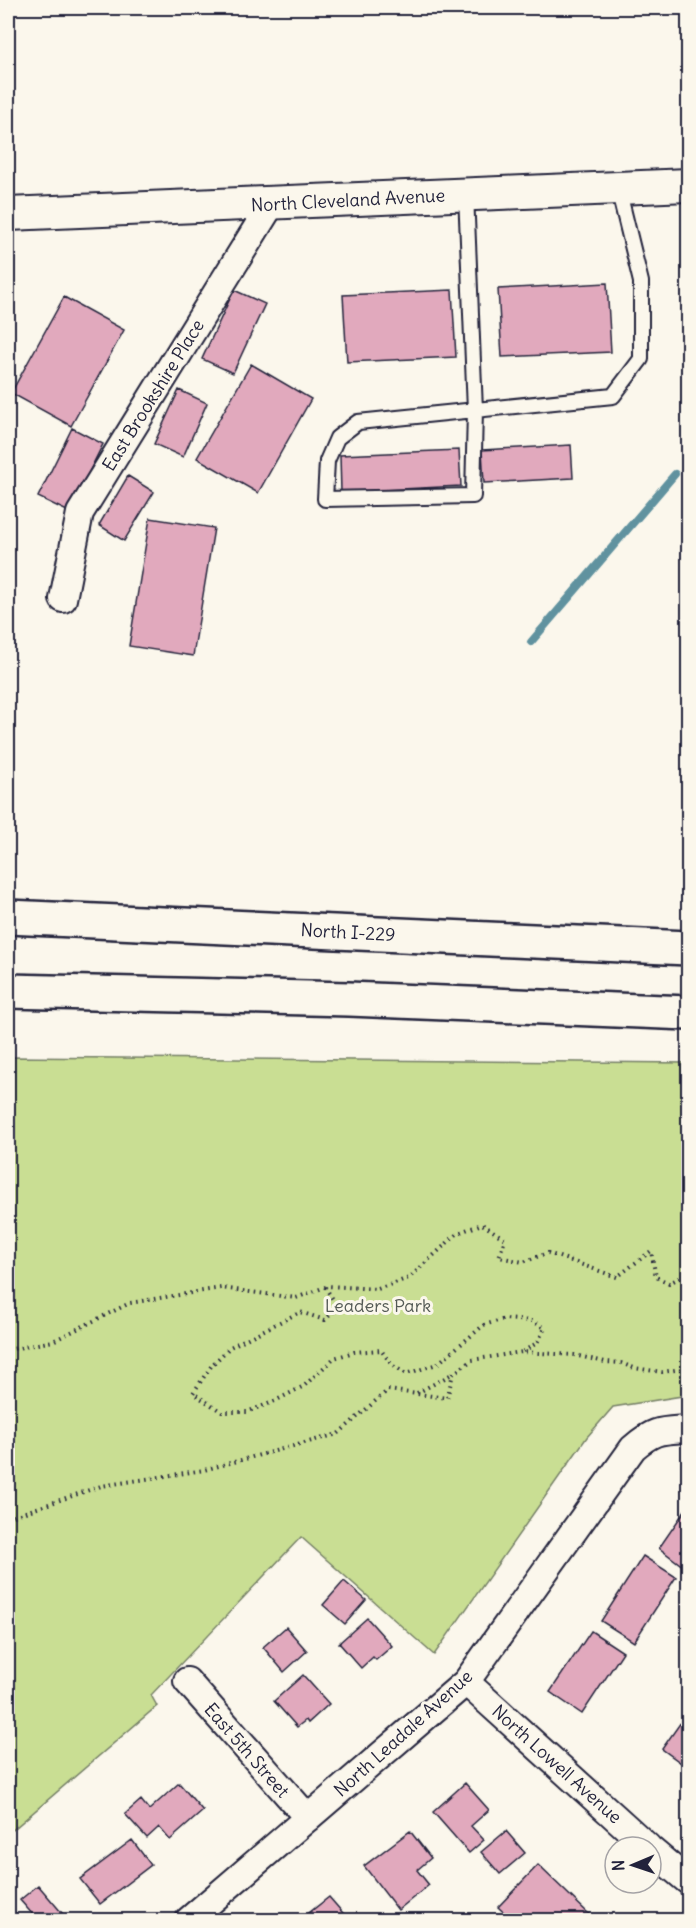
<svg xmlns="http://www.w3.org/2000/svg" width="696" height="1928" viewBox="0 0 696 1928" font-family="Delius,sans-serif">
  <style>
    .green { fill: #c9de93; stroke: #768067; stroke-width: 1.5 }
    .lines { fill: none; stroke-linecap: round; stroke-linejoin: round }
    .stream { stroke: #60929f; stroke-width: 8 }
    .building { fill: #e1a9bd; stroke: #22223b; stroke-width: 1.5 }
    .service-casing { stroke: #22223b; stroke-width: 18 }
    .minor-casing { stroke: #22223b; stroke-width: 30 }
    .tertiary-casing { stroke: #22223b; stroke-width: 36 }
    .motorway-casing { stroke: #22223b; stroke-width: 38 }
    .path { stroke: #22223b; stroke-width: 4; stroke-dasharray: 1.5 4.5; stroke-linecap: butt }
    .service { stroke: #fbf7ec; stroke-width: 14 }
    .minor { stroke: #fbf7ec; stroke-width: 26 }
    .tertiary { stroke: #fbf7ec; stroke-width: 32 }
    .motorway { stroke: #fbf7ec; stroke-width: 33 }
    .labels { text-anchor: middle; dominant-baseline: central; stroke-width: 6; stroke-linejoin: round; paint-order: stroke }
    .street-label { font-size: 18px; fill: #22223b; stroke: #fbf7ec }
    .park-label { font-size: 18px; fill: #545a55; stroke: #fbf7ec }
  </style>
  <rect width="100%" height="100%" fill="#fbf7ec"/>
  <filter id="ink" filterUnits="userSpaceOnUse"><feTurbulence type="fractalNoise" baseFrequency=".0167" numOctaves="2"/><feDisplacementMap in="SourceGraphic" scale="12" xChannelSelector="R" yChannelSelector="G"/><feConvolveMatrix kernelMatrix="1 2 1 2 8 2 1 2 1" color-interpolation-filters="sRGB"/></filter>
  <g filter="url(#ink)">
    <path class="green" d="M8,1057L688,1063V1395L613,1407L587,1437L434,1655L301,1537L151,1695L157,1706L8,1834Z"/>
    <g class="lines">
      <path class="stream" d="M531,642L675,474"/>
    </g>
    <path class="building" d="M607,283L611,352L502,357L498,289Z
      M234,290L265,304L233,373L202,359Z
      M452,290L456,357L347,362L343,295Z
      M64,297L124,330L71,426L11,393Z
      M251,364L311,399L258,493L197,458Z
      M179,390L207,403L183,457L154,444Z
      M72,428L103,444L69,512L38,497Z
      M571,445L573,478L484,483L482,450Z
      M459,450L461,486L341,492L340,455Z
      M128,476L154,492L124,541L99,525Z
      M150,518L214,528L193,656L129,646Z
      M688,1506V1570L659,1548Z
      M643,1556L676,1577L634,1642L601,1621Z
      M344,1581L366,1600L345,1624L323,1605Z
      M367,1618L392,1646L376,1660L373,1657L361,1668L339,1643Z
      M286,1627L307,1651L284,1672L263,1647Z
      M591,1631L623,1652L582,1714L550,1692Z
      M303,1675L329,1704L308,1723L306,1720L297,1727L274,1701Z
      M688,1712V1768L662,1749Z
      M179,1783L203,1811L170,1840L159,1827L147,1838L125,1814L141,1800L149,1810Z
      M465,1783L489,1810L471,1826L484,1840L469,1853L433,1812Z
      M410,1831L431,1858L417,1870L429,1885L398,1910L364,1866Z
      M506,1831L525,1853L500,1874L481,1852Z
      M132,1840L151,1865L100,1904L80,1879Z
      M538,1865L589,1914L583,1920H512L498,1907Z
      M38,1885L68,1920H28L34,1916L20,1900Z
      M329,1897L349,1920H300Z"/>
    <g class="lines">
      <g class="service-casing">
        <path id="service" d="M466,194L475,410L473,496L325,499L327,461L337,438L358,422L613,396L641,359V282L618,188"/>
      </g>
      <g class="minor-casing">
        <path id="minor" d="M63,599L80,513L272,203
          M187,1681L308,1818
          M466,1682L648,1847
          M651,1850L688,1881
          M189,1920L466,1682L633,1448C655,1429 661,1431 688,1429"/>
      </g>
      <g class="tertiary-casing">
        <path id="tertiary" d="M8,214L688,185"/>
      </g>
      <g class="motorway-casing">
        <path id="motorway" d="M8,917L688,948
          M8,991L349,999L688,1013"/>
      </g>
      <path class="path" d="M325,1287L338,1307L325,1320L300,1312L230,1347L212,1365L193,1393L222,1412H247L275,1401L304,1386L334,1358L354,1352L381,1350L392,1365L406,1374L437,1364L484,1325L505,1319L532,1321L545,1328L537,1343L522,1352
        M8,1350L53,1341L130,1303L221,1288L296,1298L328,1286L378,1289L409,1278L458,1233L482,1224L505,1239L499,1257L523,1262L548,1253L617,1277L651,1251L656,1277L669,1283L684,1276L688,1269
        M417,1393L452,1374
        M8,1518L101,1486L204,1470L338,1434L388,1390L447,1398L453,1374L472,1360L522,1352L574,1355L605,1362L621,1363L634,1368L662,1372L688,1368"/>
      <use href="#service" class="service"/>
      <use href="#minor" class="minor"/>
      <use href="#tertiary" class="tertiary"/>
      <use href="#motorway" class="motorway"/>
    </g>
  </g>
  <g class="labels">
    <g class="street-label">
      <text transform="translate(348 200) rotate(-3)">North Cleveland Avenue</text>
      <text transform="translate(153 395) rotate(-58)">East Brookshire Place</text>
      <text transform="translate(348 932) rotate(3)">North I-229</text>
      <text transform="translate(403 1733) rotate(-42)">North Leadale Avenue</text>
      <text transform="translate(247 1750) rotate(49)">East 5th Street</text>
      <text transform="translate(557 1764) rotate(42)">North Lowell Avenue</text>
    </g>
    <g class="park-label">
      <text x="378" y="1305">Leaders Park</text>
    </g>
  </g>
  <rect width="696" height="1928" fill="none" stroke="#fbf7ec" stroke-width="30"/>
  <rect x="15" y="15" width="666" height="1898" fill="none" stroke="#22223b" stroke-width="2" filter="url(#ink)"/>
  <g transform="translate(633 1865) rotate(268)"><circle r="28" fill="#fbf7ec" stroke="#a4a2a5" stroke-width="1.5"/>
  <path d="M0-4.5L10 22L0 15L-10 22Z" fill="#22223b"/>
  <text y="-9" font-size="16" font-weight="bold" text-anchor="middle" fill="#22223b">N</text>
  </g>
</svg>
